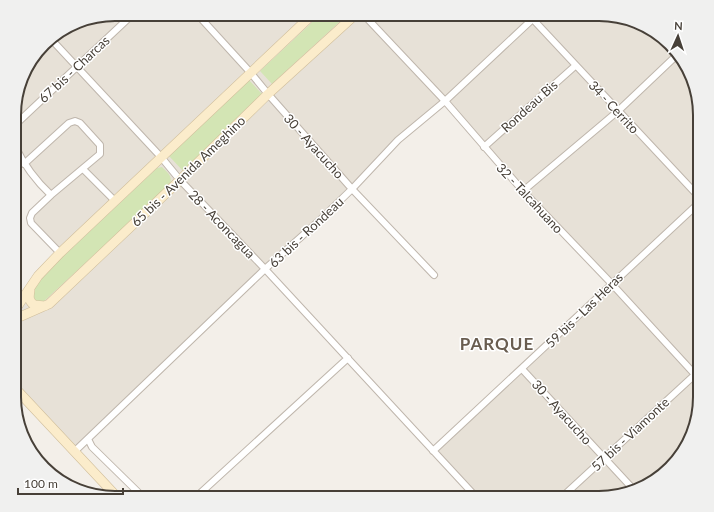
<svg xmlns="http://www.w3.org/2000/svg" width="714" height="512" viewBox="0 0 714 512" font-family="Lato,sans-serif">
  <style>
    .residential { fill: #e7e1d7 }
    .industrial { fill: #e3dfda }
    .green { fill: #d3e5b4 }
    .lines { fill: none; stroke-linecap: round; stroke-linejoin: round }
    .street-casing { stroke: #bfb6ac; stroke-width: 8 }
    .secondary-casing { stroke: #d0be9b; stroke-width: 10 }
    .street { stroke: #fff; stroke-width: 6 }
    .secondary { stroke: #fbeccb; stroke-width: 9 }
    .labels { text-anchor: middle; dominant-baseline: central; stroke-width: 3; stroke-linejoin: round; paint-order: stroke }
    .street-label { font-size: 13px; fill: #474038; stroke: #fff }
    .district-label { font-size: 17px; font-weight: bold; letter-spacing: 1px; fill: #695d50; stroke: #fff }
    .rim { fill: none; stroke: #474038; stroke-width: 2 }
  </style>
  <rect width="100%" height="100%" fill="#f3efe9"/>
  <path class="residential" d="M115,14H605L661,35L689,70L700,109V403L679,459L643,488L599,498H477L433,451L611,283L445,101L398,140L352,189L75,451L15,388V310L60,253L30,218L51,195L39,184L15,146V102L27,65L49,39L82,19Z"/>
  <path class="industrial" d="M23,434L67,482L53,477L27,447Z"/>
  <path class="green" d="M321,14H348L272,84L260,71Z
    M248,79L262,94L183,171L169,156Z
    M162,167C168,173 173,176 170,185L43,302H34L32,291L38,280L157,168Z"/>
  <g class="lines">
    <g class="street-casing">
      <path id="street" d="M197,14L250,72L268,94L352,189L434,275
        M363,14L445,101L523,191L611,283L700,380
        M528,14L700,198
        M50,38L161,157L180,180L265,269L477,498
        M15,125L133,14
        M15,146C24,165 36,181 51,195
        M484,147L575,66
        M24,164L69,123L75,121L80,123L100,145V154L51,195L32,213L30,218L31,223L60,253
        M83,169L115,201
        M523,191L618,111L677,55
        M522,369L634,490
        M88,439L92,447L144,498
        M75,451L265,269L320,220L352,189L398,140L445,101L538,14
        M433,451L700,202
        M195,498L348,358
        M561,498L700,370"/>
    </g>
    <g class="secondary-casing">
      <path id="secondary" d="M30,290C29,297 28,300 34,305L45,306
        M15,310L38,276L60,253L313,14
        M15,319L49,304L180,180L268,94L356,14
        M15,388L118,498"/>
    </g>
    <use href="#street" class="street"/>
    <use href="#secondary" class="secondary"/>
  </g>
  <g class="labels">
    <g class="street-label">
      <text transform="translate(74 69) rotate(-43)">67 bis - Charcas</text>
      <text transform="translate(529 106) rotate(-42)">Rondeau Bis</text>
      <text transform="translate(614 107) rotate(47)">34 - Cerrito</text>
      <text transform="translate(314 146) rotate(48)">30 - Ayacucho</text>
      <text transform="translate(188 171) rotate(-44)">65 bis - Avenida Ameghino</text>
      <text transform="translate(530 198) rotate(47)">32 - Talcahuano</text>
      <text transform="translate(222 224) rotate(46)">28 - Aconcagua</text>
      <text transform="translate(306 232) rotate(-43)">63 bis - Rondeau</text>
      <text transform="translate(584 310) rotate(-44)">59 bis - Las Heras</text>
      <text transform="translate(562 412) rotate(48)">30 - Ayacucho</text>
      <text transform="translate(630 434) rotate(-43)">57 bis - Viamonte</text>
    </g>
    <g class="district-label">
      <text x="497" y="343">PARQUE</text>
    </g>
  </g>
  <path d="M0 0H714V512H0ZM115 21H599A94 94 0 0 1 693 115V397A94 94 0 0 1 599 491H115A94 94 0 0 1 21 397V115A94 94 0 0 1 115 21Z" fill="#f0f0ef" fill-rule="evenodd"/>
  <path class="rim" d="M115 21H599A94 94 0 0 1 693 115V397A94 94 0 0 1 599 491H115A94 94 0 0 1 21 397V115A94 94 0 0 1 115 21Z"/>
  <g transform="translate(678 36) rotate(3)" stroke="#ffffff" stroke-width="3" paint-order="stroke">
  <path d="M0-3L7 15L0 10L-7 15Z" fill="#474038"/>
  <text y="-6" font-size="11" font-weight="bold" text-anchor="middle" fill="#474038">N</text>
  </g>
  <path d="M18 488v6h105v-6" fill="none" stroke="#474038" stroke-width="2"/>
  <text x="24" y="488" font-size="12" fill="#474038" stroke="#ffffff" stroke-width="3" paint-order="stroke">100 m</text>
</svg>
